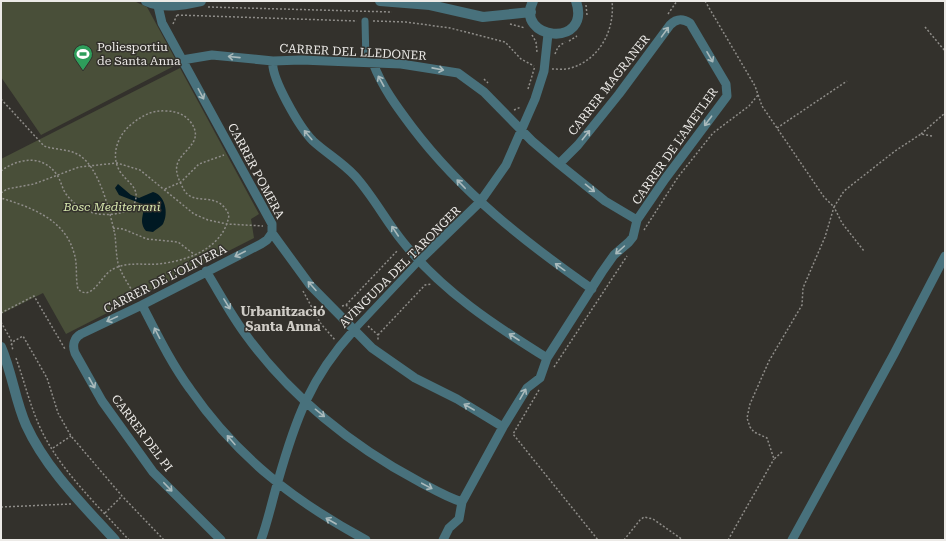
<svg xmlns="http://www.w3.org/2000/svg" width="946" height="541" viewBox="0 0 946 541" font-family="'Roboto Serif',serif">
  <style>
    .green { fill: #494f39 }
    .water { fill: #001923 }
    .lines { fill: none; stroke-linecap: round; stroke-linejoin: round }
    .path { stroke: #8f8d89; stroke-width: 1.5; stroke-dasharray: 2 2; stroke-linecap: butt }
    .pedestrian { stroke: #48717c; stroke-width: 7 }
    .minor { stroke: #48717c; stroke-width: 9 }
    .tertiary { stroke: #48717c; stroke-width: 10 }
    .oneway { stroke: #aababc }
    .labels { text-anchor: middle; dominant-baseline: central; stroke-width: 3; stroke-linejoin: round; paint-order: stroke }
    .poi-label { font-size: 12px; fill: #eceae7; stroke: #33312c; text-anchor: start }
    .street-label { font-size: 12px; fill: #eceae7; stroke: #33312c }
    .park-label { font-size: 12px; font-style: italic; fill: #d6e6ad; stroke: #33312c }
    .neighbourhood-label { font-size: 13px; font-weight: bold; fill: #cfccc6; stroke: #33312c }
  </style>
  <rect width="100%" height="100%" fill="#33312c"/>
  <path class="green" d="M1,1H134L147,7L178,64L41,135L1,77Z
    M180,68L259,214L251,219L254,238L66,334L43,293L1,314V159Z"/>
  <path class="water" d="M118,184L131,195L139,198L153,192C165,195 169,213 163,224C161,227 156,229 153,232L146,231C137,220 147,212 142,204L119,195L115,188Z"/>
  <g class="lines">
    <path class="path" d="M705,1L755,86L762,106L824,197L834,207L844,191L895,151L921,134L932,136
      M586,5L587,15
      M208,7L392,12
      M668,14L677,1
      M177,15L357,21
      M373,21L406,22L450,28L505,42L521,59L534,66
      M173,24L177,15
      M510,24L525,28
      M925,27L945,51
      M532,35L536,42L537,52
      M569,41L577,36
      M555,54L558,47L565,42
      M552,69C558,69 565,70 571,68C600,59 615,30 612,1
      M484,79L488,83
      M528,89L535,66
      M1,99L44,146C56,150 69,149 79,155C100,168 110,213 115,235C116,244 116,254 118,263C122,276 130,287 137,298
      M514,110L521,107
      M777,128L847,81
      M921,134L945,113
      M1,171C18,158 43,154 57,175C61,181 62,188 66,194C82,216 109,219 132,209C142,189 132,187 121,173C109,156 118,134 133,123C143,115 153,110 166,111C177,111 186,115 192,124C204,143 181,150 177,165C175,173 180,182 183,188C193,209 217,188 229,215C224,248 188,261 158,264C146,265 138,263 125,265C120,266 114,268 110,271C101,277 91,302 78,289C75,277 78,265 74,253C65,219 30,207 1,198
      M165,189L181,182L199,164L224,155
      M1,193L7,189L34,184L79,167L117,163L140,170L194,214L208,220L227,224L263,226
      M113,228L123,229L147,239L178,242L195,255
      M644,230L678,177L713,133L749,106L758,95
      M303,291L321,324L335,340
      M346,305L398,250
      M342,306L346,305L358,316
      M1,313L34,296L65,349
      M1,322L11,340L13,351
      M368,326L378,335V341
      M378,335L425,285L432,284
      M11,345L14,341L23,336L47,378L58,413L71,436L122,496L164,540
      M16,358C26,386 32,415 47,441C68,478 101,509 129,540
      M554,367L627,256
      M539,390L513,434L598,540
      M53,448L71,436
      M782,452L774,459L767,438L754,432L750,427L747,418L750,404L769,361L802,305L803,288L825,237L834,207L842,223L864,251
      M1,507L71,504
      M105,513L122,496
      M624,540L640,520L644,517L653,519L683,540
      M728,540L774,459"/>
    <path class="pedestrian" d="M365,21L366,62
      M354,330L419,261"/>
    <path class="minor" d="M164,1L158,6L162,23L272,224V233L310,285L372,348L415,378L457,399L503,427
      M182,60L212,55L273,61L301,60L401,64L458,73L484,92L532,141L559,164L605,201L637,220
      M273,61C270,77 300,128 313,141C326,153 342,162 355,176C373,196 386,221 403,242C442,291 494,325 547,358
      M373,63C382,87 397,107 412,127C462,193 525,242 592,289
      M419,261L480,202L506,165L535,99L544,71L548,34
      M206,271C219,292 231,315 246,335C290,396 352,446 418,481C433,489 446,497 462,502
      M142,305C157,334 171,363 190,389C237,457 294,501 366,540
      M221,540L153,472L102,401L75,353C72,345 74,338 81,334L142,305L261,244L267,240L272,233
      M261,540C268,521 272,501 278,481C295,421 310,378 354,330
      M443,540L449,528L459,519L462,502L503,427L527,388L540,378L547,358L602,272L614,255L629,242L633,237L637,220L665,179L727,96L726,84L690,23C682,18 676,19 670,25L619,94L578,145L559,164
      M792,540L894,354L945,256"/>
    <path class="tertiary" d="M146,1C163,9 183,5 201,1
      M380,1L430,5L483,17L531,12
      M533,1C514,40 592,49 576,1
      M1,347C12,372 15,400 26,425C46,469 83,505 115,540"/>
  </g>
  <defs><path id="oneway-shaft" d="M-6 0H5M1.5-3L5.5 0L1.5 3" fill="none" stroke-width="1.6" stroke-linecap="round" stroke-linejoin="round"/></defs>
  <g class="oneway">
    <use href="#oneway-shaft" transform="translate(665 32) rotate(-54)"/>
    <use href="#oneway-shaft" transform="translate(234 57) rotate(-174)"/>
    <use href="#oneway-shaft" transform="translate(710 57) rotate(60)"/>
    <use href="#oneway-shaft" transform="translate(438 69) rotate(11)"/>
    <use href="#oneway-shaft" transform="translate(381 81) rotate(-119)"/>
    <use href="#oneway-shaft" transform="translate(201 94) rotate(62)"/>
    <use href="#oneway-shaft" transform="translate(708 121) rotate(127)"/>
    <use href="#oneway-shaft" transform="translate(308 135) rotate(-130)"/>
    <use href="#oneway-shaft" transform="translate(586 135) rotate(-51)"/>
    <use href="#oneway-shaft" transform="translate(461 184) rotate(-134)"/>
    <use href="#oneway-shaft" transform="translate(590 188) rotate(39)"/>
    <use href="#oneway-shaft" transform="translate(395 231) rotate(-124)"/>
    <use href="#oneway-shaft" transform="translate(620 250) rotate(138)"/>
    <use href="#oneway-shaft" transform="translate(240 254) rotate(153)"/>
    <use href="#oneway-shaft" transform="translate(560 267) rotate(-144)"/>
    <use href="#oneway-shaft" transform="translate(312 286) rotate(-132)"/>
    <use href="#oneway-shaft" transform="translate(227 304) rotate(58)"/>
    <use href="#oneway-shaft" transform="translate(112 319) rotate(155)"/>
    <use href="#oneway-shaft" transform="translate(157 333) rotate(-117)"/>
    <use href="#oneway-shaft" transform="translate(514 337) rotate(-147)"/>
    <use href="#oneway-shaft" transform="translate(92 383) rotate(61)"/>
    <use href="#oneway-shaft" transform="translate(523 394) rotate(-60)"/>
    <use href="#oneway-shaft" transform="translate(469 407) rotate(-150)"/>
    <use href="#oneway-shaft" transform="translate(320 413) rotate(39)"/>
    <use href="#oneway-shaft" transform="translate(231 440) rotate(-131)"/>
    <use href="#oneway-shaft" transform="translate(427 486) rotate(28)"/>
    <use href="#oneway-shaft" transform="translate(168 487) rotate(46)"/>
    <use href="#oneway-shaft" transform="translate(331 521) rotate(-150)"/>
  </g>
  <defs>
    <g id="stadium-pin" transform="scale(1)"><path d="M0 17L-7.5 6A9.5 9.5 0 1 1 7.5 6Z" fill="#2e9e5b" stroke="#33312c"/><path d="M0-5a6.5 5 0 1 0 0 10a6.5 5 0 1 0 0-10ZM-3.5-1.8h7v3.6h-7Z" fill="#fff"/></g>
  </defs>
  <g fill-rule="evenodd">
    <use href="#stadium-pin" x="83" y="54"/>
  </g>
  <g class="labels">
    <g class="poi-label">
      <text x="97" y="47">Poliesportiu<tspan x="97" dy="14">de Santa Anna</tspan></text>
    </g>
    <g class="street-label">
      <text transform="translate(353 52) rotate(3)">CARRER DEL LLEDONER</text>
      <text transform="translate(609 85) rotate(-52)">CARRER MAGRANER</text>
      <text transform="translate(675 146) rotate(-55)">CARRER DE L'AMETLER</text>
      <text transform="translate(256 171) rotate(62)">CARRER POMERA</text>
      <text transform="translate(400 267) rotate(-45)">AVINGUDA DEL TARONGER</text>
      <text transform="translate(165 279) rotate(-27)">CARRER DE L'OLIVERA</text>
      <text transform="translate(142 433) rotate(53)">CARRER DEL PI</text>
    </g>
    <g class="park-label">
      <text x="112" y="207">Bosc Mediterrani</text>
    </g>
    <g class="neighbourhood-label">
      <text x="283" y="311">Urbanització<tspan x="283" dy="15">Santa Anna</tspan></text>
    </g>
  </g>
  <rect width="946" height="541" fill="none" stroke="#eceae7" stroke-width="4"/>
</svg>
